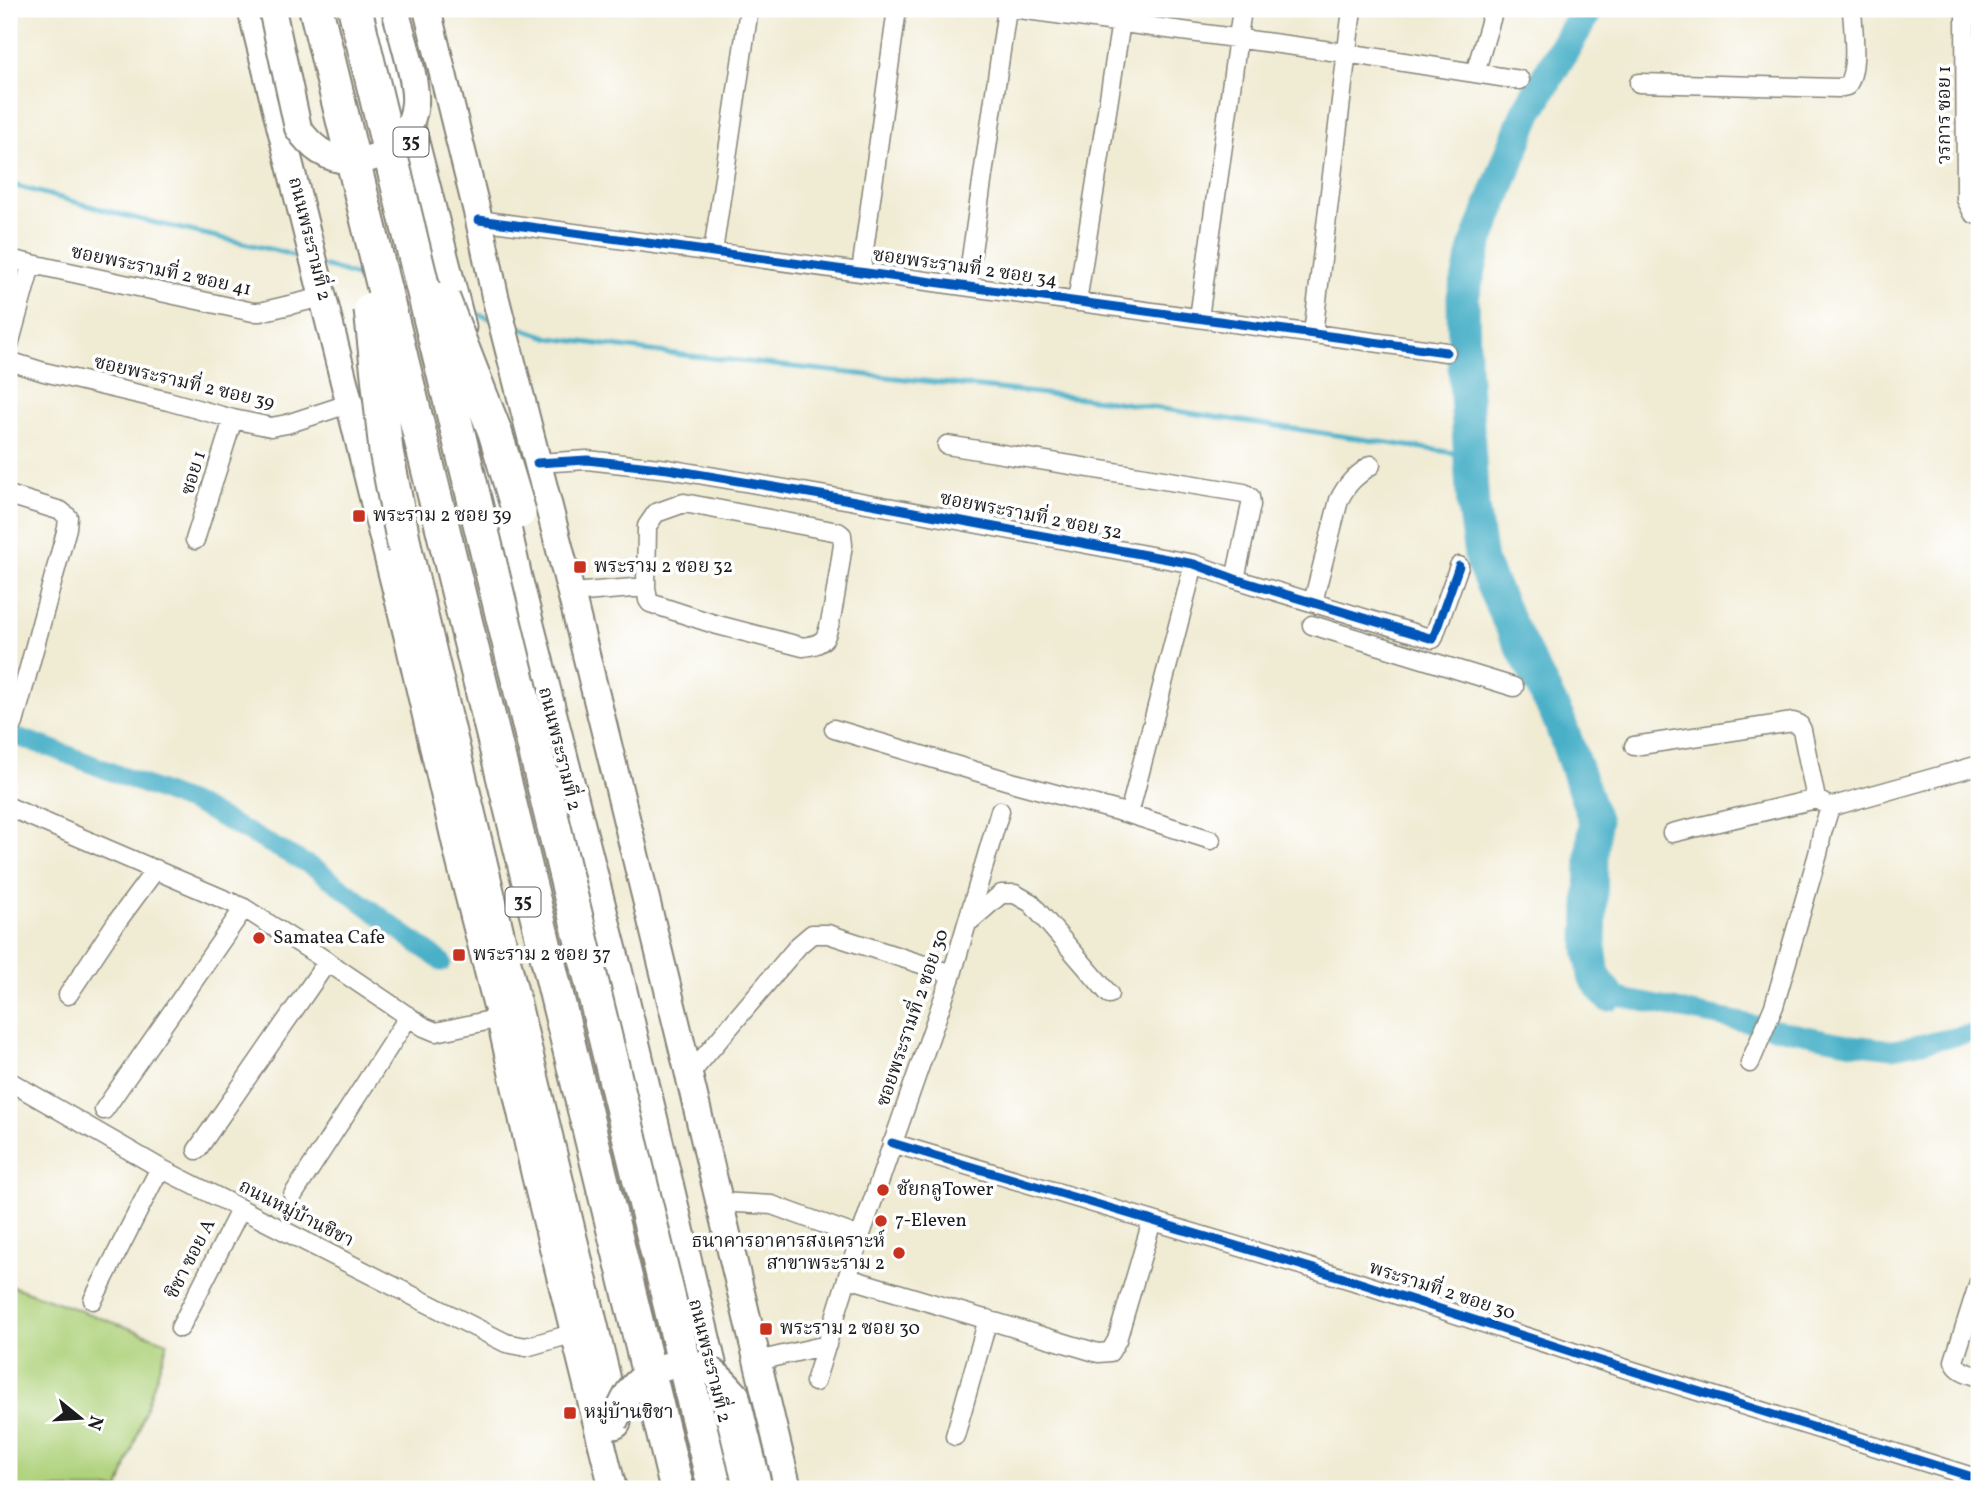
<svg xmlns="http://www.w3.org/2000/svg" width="1988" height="1498" viewBox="0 0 1988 1498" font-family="Vollkorn,'Noto Serif Thai',serif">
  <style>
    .green { fill: #aed17a; stroke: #65764b; stroke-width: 2 }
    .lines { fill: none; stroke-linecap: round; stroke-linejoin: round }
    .stream { stroke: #49b0c8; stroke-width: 5 }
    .canal { stroke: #49b0c8; stroke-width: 19 }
    .river { stroke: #49b0c8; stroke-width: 33 }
    .street-casing { stroke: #868478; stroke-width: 21 }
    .secondary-casing { stroke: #868478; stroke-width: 30 }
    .highway-casing { stroke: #868478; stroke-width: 37 }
    .street { stroke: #fff; stroke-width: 18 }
    .secondary { stroke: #fff; stroke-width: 26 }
    .highway { stroke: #fff; stroke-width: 33 }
    .secondary-bridge-casing { stroke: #868478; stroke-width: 30; stroke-linecap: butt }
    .highway-bridge-casing { stroke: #868478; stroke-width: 37; stroke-linecap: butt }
    .secondary-bridge { stroke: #fff; stroke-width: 26 }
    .highway-bridge { stroke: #fff; stroke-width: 33 }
    .cycleway-casing { stroke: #fff; stroke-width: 13 }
    .cycleway { stroke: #0057b8; stroke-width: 9 }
    .poi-dot { fill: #c8321e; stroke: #fff; stroke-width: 2.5 }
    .labels { text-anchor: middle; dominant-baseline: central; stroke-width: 7; stroke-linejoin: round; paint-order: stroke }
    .shield { fill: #fff; stroke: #606060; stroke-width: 2 }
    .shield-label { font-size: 18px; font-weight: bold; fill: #1c1c1c }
    .street-label { font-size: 19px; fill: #1c1c1c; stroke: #fff }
    .poi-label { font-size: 19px; fill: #1c1c1c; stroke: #fff; text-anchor: start }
  </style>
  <rect width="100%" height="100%" fill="#fff"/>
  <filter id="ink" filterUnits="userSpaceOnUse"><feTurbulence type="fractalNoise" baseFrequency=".0143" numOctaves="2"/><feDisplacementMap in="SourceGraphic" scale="14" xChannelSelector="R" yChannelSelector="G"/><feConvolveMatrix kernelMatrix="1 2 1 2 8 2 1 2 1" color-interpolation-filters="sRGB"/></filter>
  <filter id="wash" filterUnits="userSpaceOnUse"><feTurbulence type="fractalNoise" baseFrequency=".00686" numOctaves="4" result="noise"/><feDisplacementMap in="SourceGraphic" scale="28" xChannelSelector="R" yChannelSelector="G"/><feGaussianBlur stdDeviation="1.57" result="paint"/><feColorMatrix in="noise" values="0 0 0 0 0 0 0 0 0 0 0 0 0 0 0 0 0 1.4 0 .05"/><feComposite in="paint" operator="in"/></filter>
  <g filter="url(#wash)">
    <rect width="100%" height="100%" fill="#f0ebd3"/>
    <path class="green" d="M9,1285L168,1342L119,1489H9Z"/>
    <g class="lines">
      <path class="stream" d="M9,184L130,217L282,252L305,260
        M325,266L369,280
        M468,311L492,319
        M511,325L551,338L683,355L1110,401L1468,455"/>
      <path class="canal" d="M9,734L53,749L201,807L318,870L442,962
        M1608,995L1852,1044L1893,1049L1979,1032"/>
      <path class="river" d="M1587,9L1527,112L1476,245L1463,297L1464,365L1473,507L1481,561L1506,616L1559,720L1595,822L1592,855L1590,947L1594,976L1608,995"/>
    </g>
  </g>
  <g filter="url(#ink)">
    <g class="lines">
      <g class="street-casing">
        <path id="street" d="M1019,9L1346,53L1520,80
          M1965,9L1966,199L1973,213L1979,216
          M1475,73L1494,9
          M1639,83L1838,88L1847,86C1859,68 1853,31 1852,9
          M479,220L1446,352
          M713,252L749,9
          M9,259L253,312H260L323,297
          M861,272L897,9
          M967,286L1007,9
          M1077,302L1123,9
          M1199,318L1242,9
          M1313,334L1352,9
          M9,345L31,265
          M9,361L44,372L168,401L233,419L271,427L287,424L348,404
          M947,445L1244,493L1250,497L1251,505L1235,579
          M537,463L587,460L668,469L850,500L1194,564L1235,579L1433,639L1459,566
          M9,495L61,511L68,517L67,528L14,723
          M684,503L838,532L842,535L843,545C840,562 832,629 824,639C818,645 811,646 803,647L714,624L650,603L648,600L646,587L647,526L656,513Z
          M195,540L233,419
          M571,593L646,587
          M1313,602L1339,500C1348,482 1355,477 1371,465
          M1312,625L1514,687
          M834,729L1015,783L1129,814L1211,840
          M1634,746L1793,722L1799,724L1802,730L1816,799
          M9,807L244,908L316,954L424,1027L436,1032L500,1018
          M1129,814L1194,564
          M1672,833L1816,799L1830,807L1979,765
          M970,921L1001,894H1015L1031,903L1109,994
          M68,995L116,923L156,869
          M1750,1063L1774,1006L1818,854L1822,833L1830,807
          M689,1075L799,945L812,934H828L952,974
          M9,1081L160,1168L506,1343L526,1347L575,1333
          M104,1110L244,908
          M892,1143L1354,1281L1585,1356L1979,1479
          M197,1150L327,962
          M293,1195L409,1016
          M720,1202L772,1205L860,1237
          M848,1278L1098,1353L1110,1352L1117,1340L1152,1221
          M1979,1282L1954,1361C1958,1372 1969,1373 1979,1377
          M93,1300L160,1168
          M180,1328L240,1210
          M757,1361L827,1345
          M815,1382L860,1237L952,974L1000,811
          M955,1436L988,1319"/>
      </g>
      <g class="secondary-casing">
        <path id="secondary" d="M251,9L407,634L460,862L500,1018L535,1175L613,1489
          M427,9L479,220L495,296L571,593L689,1075L788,1489
          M736,1395L759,1489"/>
      </g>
      <g class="highway-casing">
        <path id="highway" d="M378,9L459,327
          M488,454L515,578L615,970L739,1489
          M405,549L614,1422"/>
      </g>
      <use href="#street" class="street"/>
      <use href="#secondary" class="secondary"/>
      <use href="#highway" class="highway"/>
      <g class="secondary-bridge-casing">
        <path id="secondary-bridge" d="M272,9L298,128C304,137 311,145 320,151C360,176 411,150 415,103C417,80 401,33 395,9
          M614,1422C619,1412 623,1401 629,1392C646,1368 680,1356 708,1369C719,1375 728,1386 736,1395"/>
      </g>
      <g class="highway-bridge-casing">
        <path id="highway-bridge" d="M316,9L677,1489
          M355,9L715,1489
          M443,299L495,432L519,512
          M371,309L386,451L405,549"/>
      </g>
      <use href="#secondary-bridge" class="secondary-bridge"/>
      <use href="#highway-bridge" class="highway-bridge"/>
      <g class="cycleway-casing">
        <path id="cycleway" d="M479,220L1446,352
          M537,463L587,460L668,469L850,500L1194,564L1235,579L1433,639L1459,566
          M892,1143L1354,1281L1585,1356L1979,1479"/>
      </g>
      <use href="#cycleway" class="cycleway"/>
    </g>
  </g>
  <g class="poi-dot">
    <rect x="352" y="509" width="14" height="14" rx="3.5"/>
    <rect x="573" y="560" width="14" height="14" rx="3.5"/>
    <circle cx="259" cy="938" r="7"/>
    <rect x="452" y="948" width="14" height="14" rx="3.5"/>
    <circle cx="883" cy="1190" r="7"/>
    <circle cx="881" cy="1221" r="7"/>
    <circle cx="899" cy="1253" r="7"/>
    <rect x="759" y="1322" width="14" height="14" rx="3.5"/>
    <rect x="563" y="1406" width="14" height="14" rx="3.5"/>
  </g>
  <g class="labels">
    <g class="shield">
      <rect x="393.5" y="127.5" width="35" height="29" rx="5"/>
      <rect x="505.5" y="887.5" width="35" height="29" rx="5"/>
    </g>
    <g class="shield-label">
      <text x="411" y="142">35</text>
      <text x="523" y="902">35</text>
    </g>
    <g class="street-label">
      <text transform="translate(1945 115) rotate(-90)">วรการ ซอย 1</text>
      <text transform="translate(309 239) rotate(76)">ถนนพระรามที่ 2</text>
      <text transform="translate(965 268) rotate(8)">ซอยพระรามที่ 2 ซอย 34</text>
      <text transform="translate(161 271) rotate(12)">ซอยพระรามที่ 2 ซอย 41</text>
      <text transform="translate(184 383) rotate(13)">ซอยพระรามที่ 2 ซอย 39</text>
      <text transform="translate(194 473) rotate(-73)">ซอย 1</text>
      <text transform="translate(1031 516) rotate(11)">ซอยพระรามที่ 2 ซอย 32</text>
      <text transform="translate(559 749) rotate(76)">ถนนพระรามที่ 2</text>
      <text transform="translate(913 1018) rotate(-71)">ซอยพระรามที่ 2 ซอย 30</text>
      <text transform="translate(296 1214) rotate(27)">ถนนหมู่บ้านชิชา</text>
      <text transform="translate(191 1259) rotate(-63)">ชิชา ซอย A</text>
      <text transform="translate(1442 1291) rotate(18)">พระรามที่ 2 ซอย 30</text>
      <text transform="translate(709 1361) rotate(76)">ถนนพระรามที่ 2</text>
    </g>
    <g class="poi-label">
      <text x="373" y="516">พระราม 2 ซอย 39</text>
      <text x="594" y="567">พระราม 2 ซอย 32</text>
      <text x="273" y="938">Samatea Cafe</text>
      <text x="473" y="955">พระราม 2 ซอย 37</text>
      <text x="897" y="1190">ชัยกลูTower</text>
      <text x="895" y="1221">7-Eleven</text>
      <text x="885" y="1242" text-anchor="end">ธนาคารอาคารสงเคราะห์<tspan x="885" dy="22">สาขาพระราม 2</tspan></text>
      <text x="780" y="1329">พระราม 2 ซอย 30</text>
      <text x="584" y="1413">หมู่บ้านชิชา</text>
    </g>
  </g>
  <rect width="1988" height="1498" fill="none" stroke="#fff" stroke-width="35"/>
  <g transform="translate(80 1418) rotate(108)" stroke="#ffffff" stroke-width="5" paint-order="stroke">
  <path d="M0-5L12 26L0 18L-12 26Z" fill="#1c1c1c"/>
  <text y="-10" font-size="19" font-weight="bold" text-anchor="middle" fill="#1c1c1c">N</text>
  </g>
</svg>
